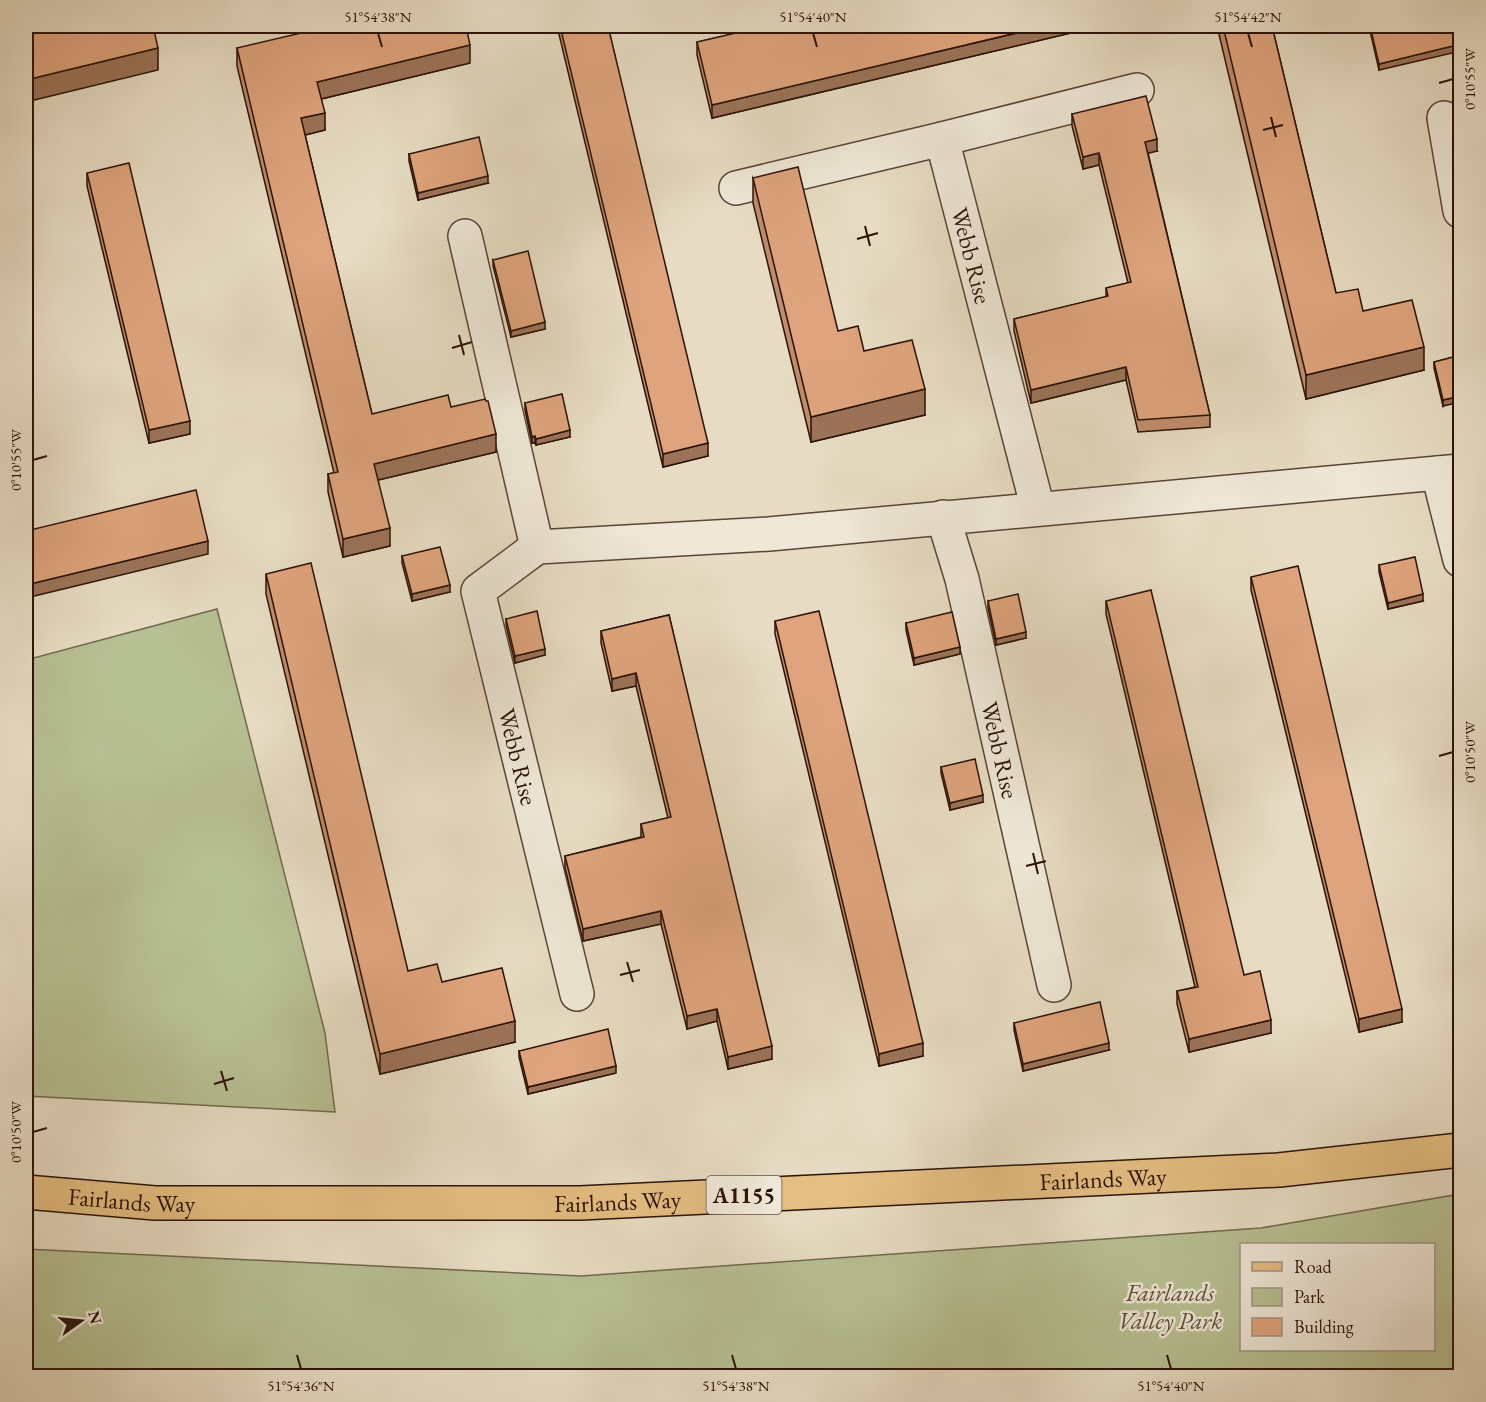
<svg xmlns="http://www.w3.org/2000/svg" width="1486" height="1402" viewBox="0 0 1486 1402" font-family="'EB Garamond',serif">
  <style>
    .green { fill: #b7c093; stroke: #71694d; stroke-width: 1.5; fill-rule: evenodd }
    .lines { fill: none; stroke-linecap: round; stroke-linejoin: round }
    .minor-casing { stroke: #5a4436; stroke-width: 36 }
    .primary-casing { stroke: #2b1207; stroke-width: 36 }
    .minor { stroke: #efe8d8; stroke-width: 33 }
    .primary { stroke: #e4be82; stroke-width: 33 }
    .wall { fill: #c08d6c; stroke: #2b1207; stroke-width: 1.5 }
    .shaded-wall { fill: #9c7358; stroke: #2b1207; stroke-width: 1.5 }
    .building { fill: #dfa47d; stroke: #2b1207; stroke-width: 1.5 }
    .ticks { fill: none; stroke: #2b1207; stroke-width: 2 }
    .labels { text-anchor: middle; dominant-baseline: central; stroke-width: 5; stroke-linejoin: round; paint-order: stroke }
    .shield { fill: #efe8d8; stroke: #665246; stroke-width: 1.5 }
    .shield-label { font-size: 22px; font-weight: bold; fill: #2b1207 }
    .street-label { font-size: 24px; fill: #2b1207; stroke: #efe8d8 }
    .park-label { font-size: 24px; font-style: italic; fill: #5c4f38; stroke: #efe8d8 }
    .neatline { fill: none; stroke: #2b1207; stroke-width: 2 }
    .ticks-label { font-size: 15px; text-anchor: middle; fill: #2b1207 }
  </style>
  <rect width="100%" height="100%" fill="#e7dcc3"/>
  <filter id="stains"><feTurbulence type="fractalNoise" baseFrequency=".00333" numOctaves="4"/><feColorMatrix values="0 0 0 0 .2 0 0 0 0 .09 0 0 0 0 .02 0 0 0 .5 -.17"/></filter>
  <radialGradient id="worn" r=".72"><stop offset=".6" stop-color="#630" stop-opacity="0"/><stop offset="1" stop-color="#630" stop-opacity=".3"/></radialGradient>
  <path class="green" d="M217,609L325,1033L335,1112L26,1096V660Z
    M1460,1194V1376H26V1249L581,1276L1261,1228ZM1242,1244H1434V1350H1242Z"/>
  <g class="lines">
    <g class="minor-casing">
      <g id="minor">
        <path d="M1444,118L1460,211"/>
        <path d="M942,139L1137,90"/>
        <path id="s1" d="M736,188L942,139L1038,509"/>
        <path d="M465,236L537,547L769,534L1460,471"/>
        <path d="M1438,473L1460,560"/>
        <path id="s2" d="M943,517L962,579L1054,985"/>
        <path id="s3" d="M537,547L478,591L577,994"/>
      </g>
    </g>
    <g class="primary-casing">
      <g id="primary">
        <path id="s4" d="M26,1192L155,1203H580L1279,1170L1460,1150"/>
      </g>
    </g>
    <use href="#minor" class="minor"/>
    <use href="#primary" class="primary"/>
  </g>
  <path class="wall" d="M557,26H608L708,456L663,467Z
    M766,26H1100L712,118L697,55V42Z
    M1217,26H1272L1336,293L1363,311L1424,370L1306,399Z
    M1370,26H1461L1379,70L1370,31Z
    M237,48L470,63L321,99L325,130L305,135L372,414L451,407L496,452L378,480L390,546L343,557L328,492V474L334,473L237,66Z
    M1072,114L1157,151L1148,153L1210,415V427L1138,432L1126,380L1031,403L1014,331V319L1106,297V288L1128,283L1099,165L1083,169L1072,126Z
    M409,154L488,183L418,200L409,161Z
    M87,173L190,434L149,443L87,186Z
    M753,178L838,331L864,351L925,415L811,442L753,203Z
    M493,260L545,329L511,337L493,266Z
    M1461,355L1443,406L1434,368V362Z
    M525,403L570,437L536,445L535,443H532L525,410Z
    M402,556L450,592L412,601L402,563Z
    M1379,565L1423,601L1388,609L1379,572Z
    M266,574L408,971L442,982L515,1042L380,1074L266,594Z
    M1251,577L1402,1022L1359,1032L1251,590Z
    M988,601L1026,638L996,645L988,608Z
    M1106,601L1244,975L1271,1033L1189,1052L1177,1004V991L1195,987L1106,614Z
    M669,615L772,1059L728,1069L717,1021L687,1029L661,924L583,941L565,868V856L641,837V824L668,818L636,686L612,691L601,643V631Z
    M506,619L545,655L515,663L506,625Z
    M775,621L923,1056L879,1066L775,634Z
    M906,623L960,654L914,665L906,630Z
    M941,767L983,802L950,810L941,773Z
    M1014,1023L1109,1050L1023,1071L1014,1030Z
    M519,1051L616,1073L528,1094L519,1057Z"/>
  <path class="shaded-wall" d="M1046,26H1100L712,118V105Z
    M1461,44V51L1379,70V64Z
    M470,45V63L317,100V82Z
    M158,48V70L26,102V80Z
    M325,113V130L301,136V118Z
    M1157,139V151L1145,154V142Z
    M1099,153V165L1083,169V157Z
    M488,176V183L418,200V193Z
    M545,322V329L511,337V331Z
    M1424,347V370L1306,399V375Z
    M1126,367V380L1031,403V390Z
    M925,389V415L811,442V417Z
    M1461,396V402L1443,406V400Z
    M190,421V434L149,443V430Z
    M570,430V437L536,445V439Z
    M496,434V452L374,481V464Z
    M535,436V443H532V437Z
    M708,443V456L663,467V454Z
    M390,528V546L343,557V539Z
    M208,541V554L26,598V585Z
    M450,585V592L412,601V594Z
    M1423,594V601L1388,609V603Z
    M1026,632V638L996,645V639Z
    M960,647V654L914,665V658Z
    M545,649V655L515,663V656Z
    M636,673V686L612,691V679Z
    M983,795V802L950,810V803Z
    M661,911V924L583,941V929Z
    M717,1009V1021L687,1029V1016Z
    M1402,1009V1022L1359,1032V1019Z
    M1271,1020V1033L1189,1052V1039Z
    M515,1021V1042L380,1074V1054Z
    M923,1043V1056L879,1066V1054Z
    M1109,1043V1050L1023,1071V1064Z
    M772,1046V1059L728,1069V1057Z
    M616,1066V1073L528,1094V1087Z"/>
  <path class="building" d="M26,26H153L158,48L26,80Z
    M331,26H466L470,45L317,82L325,113L301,118L372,414L448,395L451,407L485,399L486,401H488L496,434L374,464L390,528L343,539L328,474L338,472L237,48Z
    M560,26H608L708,443L663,454Z
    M766,26H1046L712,105L697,42Z
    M1223,26H1272L1336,293L1358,289L1363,311L1412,300L1424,347L1306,375Z
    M1370,26H1461V44L1379,64Z
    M1146,96L1157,139L1145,142L1210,415L1138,420L1126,367L1031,390L1014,319L1108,296L1106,288L1131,282L1099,153L1083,157L1072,114Z
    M479,137L488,176L418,193L409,154Z
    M129,163L190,421L149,430L87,173Z
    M798,167L838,331L858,326L864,351L912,340L925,389L811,417L753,178Z
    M528,251L545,322L511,331L493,260Z
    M1461,355V396L1443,400L1434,362Z
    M562,394L570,430L536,439L535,436L532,437L525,403Z
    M196,490L208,541L26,585V531Z
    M440,547L450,585L412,594L402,556Z
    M1415,557L1423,594L1388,603L1379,565Z
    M311,563L408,971L437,964L442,982L502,968L515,1021L380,1054L266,574Z
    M1298,566L1402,1009L1359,1019L1251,577Z
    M1151,590L1244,975L1260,971L1271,1020L1189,1039L1177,991L1198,987L1106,601Z
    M1018,594L1026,632L996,639L988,601Z
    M537,611L545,649L515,656L506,619Z
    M819,611L923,1043L879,1054L775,621Z
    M952,612L960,647L914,658L906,623Z
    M669,615L772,1046L728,1057L717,1009L687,1016L661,911L583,929L565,856L644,837L641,824L671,817L636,673L612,679L601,631Z
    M975,759L983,795L950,803L941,767Z
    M1100,1002L1109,1043L1023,1064L1014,1023Z
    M608,1029L616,1066L528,1087L519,1051Z"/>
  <path class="ticks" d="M378,33L382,47M813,33L817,47M1248,33L1252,47M1439,83L1453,79M1271,117L1276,137M1263,130L1283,125M865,226L870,246M857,239L878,233M459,335L464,355M452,348L472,342M33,460L47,456M1439,756L1453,752M1033,853L1038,874M1026,866L1046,861M627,962L633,982M620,975L640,970M221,1071L227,1091M214,1084L234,1078M33,1132L47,1128M297,1355L301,1369M732,1355L736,1369M1167,1355L1171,1369"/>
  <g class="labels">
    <rect class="shield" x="706.5" y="1176" width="75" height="38" rx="4.5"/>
    <g class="shield-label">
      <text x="744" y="1195">A1155</text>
    </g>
    <g class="street-label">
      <text stroke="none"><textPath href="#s1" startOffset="332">Webb Rise</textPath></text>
      <text stroke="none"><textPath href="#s2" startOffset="240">Webb Rise</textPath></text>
      <text stroke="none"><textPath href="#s3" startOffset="244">Webb Rise</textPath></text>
      <text stroke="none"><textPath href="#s4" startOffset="1078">Fairlands Way</textPath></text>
      <text stroke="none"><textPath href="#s4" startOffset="106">Fairlands Way</textPath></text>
      <text stroke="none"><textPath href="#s4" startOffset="592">Fairlands Way</textPath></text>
    </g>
    <g class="park-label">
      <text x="1170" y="1292">Fairlands<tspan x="1170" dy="28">Valley Park</tspan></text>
    </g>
  </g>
  <rect width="1486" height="1402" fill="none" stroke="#e7dcc3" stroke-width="66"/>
  <rect x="1240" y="1243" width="195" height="108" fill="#efe8d8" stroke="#a19284" stroke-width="1.5"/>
  <rect x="1252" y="1262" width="30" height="9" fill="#e4be82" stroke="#a19284" stroke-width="1.5"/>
  <text x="1294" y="1273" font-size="18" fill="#2b1207">Road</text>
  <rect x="1252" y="1288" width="30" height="18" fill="#b7c093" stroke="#a19284" stroke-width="1.5"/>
  <text x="1294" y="1303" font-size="18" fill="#2b1207">Park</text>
  <rect x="1252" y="1318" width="30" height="18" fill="#dfa47d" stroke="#a19284" stroke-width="1.5"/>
  <text x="1294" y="1333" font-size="18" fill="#2b1207">Building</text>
  <g transform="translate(81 1321) rotate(75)" stroke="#efe8d8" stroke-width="4.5" paint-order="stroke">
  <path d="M0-4.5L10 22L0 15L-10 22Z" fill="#2b1207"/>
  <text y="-9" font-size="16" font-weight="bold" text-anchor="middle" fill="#2b1207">N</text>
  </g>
  <rect x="33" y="33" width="1420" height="1336" class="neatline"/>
  <g class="ticks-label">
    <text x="378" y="22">51°54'38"N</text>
    <text x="813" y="22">51°54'40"N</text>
    <text x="1248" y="22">51°54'42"N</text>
    <text transform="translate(1470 79) rotate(-90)" y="5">0°10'55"W</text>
    <text transform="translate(16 460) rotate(-90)" y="5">0°10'55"W</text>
    <text transform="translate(1470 752) rotate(-90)" y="5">0°10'50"W</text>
    <text transform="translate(16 1132) rotate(-90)" y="5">0°10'50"W</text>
    <text x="301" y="1391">51°54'36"N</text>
    <text x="736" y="1391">51°54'38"N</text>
    <text x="1171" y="1391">51°54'40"N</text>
  </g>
  <rect width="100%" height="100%" filter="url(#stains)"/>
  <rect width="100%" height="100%" fill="url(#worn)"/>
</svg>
